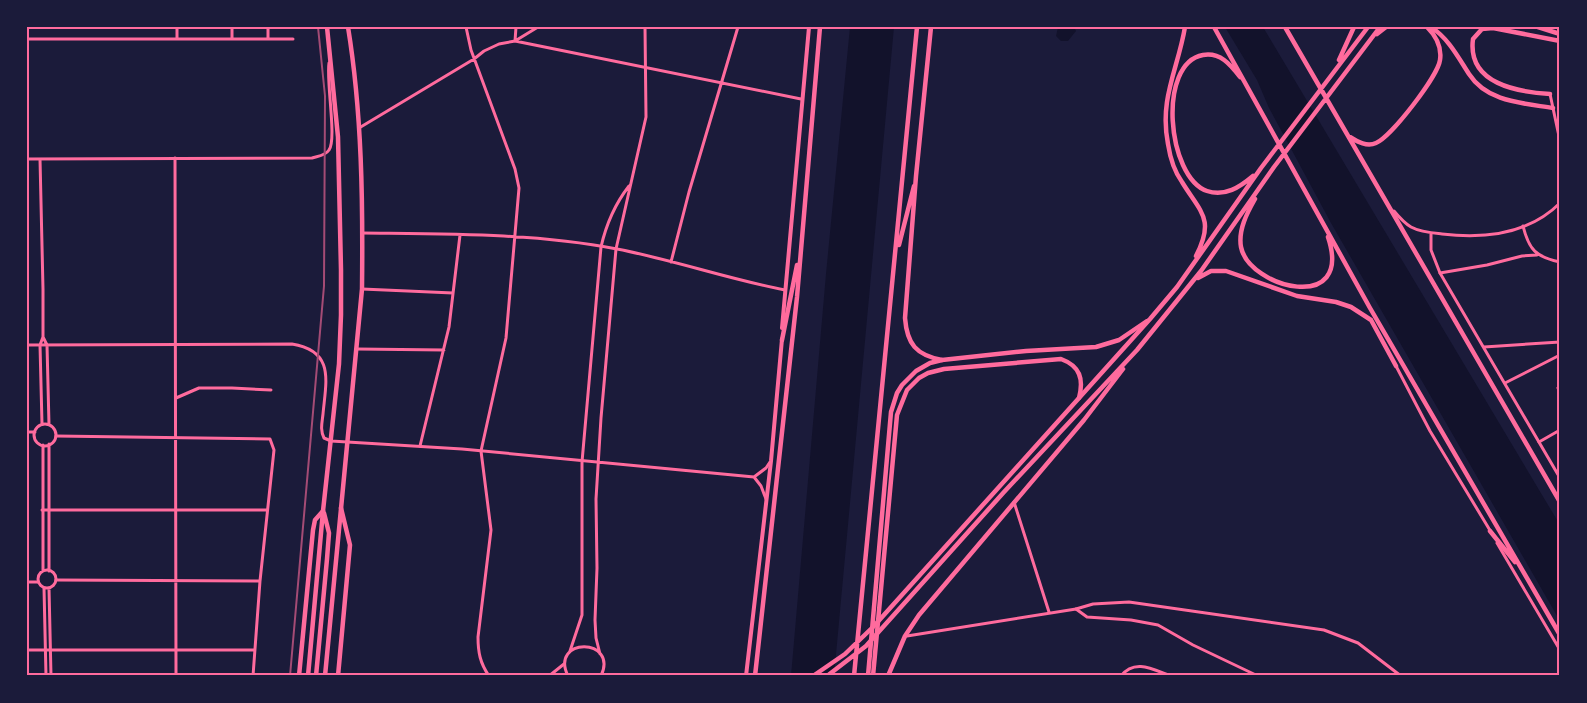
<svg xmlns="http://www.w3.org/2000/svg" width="1587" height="703" viewBox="0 0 1587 703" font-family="Bitter,serif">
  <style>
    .water { fill: #12122b }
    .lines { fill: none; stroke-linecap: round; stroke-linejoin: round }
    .stream { stroke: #12122b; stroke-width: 2 }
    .minor { stroke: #ff6b9d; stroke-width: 3 }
    .tertiary { stroke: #ff6b9d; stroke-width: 3 }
    .secondary { stroke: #ff6b9d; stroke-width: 4 }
    .primary { stroke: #ff6b9d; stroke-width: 4.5 }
    .trunk { stroke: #ff6b9d; stroke-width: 4.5 }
    .rail { stroke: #a44b75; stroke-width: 2 }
    .neatline { fill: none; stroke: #ff6b9d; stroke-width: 2 }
  </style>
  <rect width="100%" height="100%" fill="#1b1b3a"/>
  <path class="water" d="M850,27H894L834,676H791L826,274Z
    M1058,27H1074L1076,31L1068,41H1061L1056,36Z
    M1225,27H1263L1560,525V621L1331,223L1269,108L1257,80Z"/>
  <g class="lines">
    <path class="stream" d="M1319,27H1320"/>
    <path class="minor" d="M177,27V38
      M268,27V39
      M466,27L471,50L515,169L519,188L506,338L481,451L491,530L478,637C478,652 480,663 489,676
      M516,27L515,41L801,99
      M27,39H293
      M232,39V27
      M359,128L474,59L484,51L499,44L515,41L538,27
      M175,158L176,676
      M1523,226C1529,250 1536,257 1560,262
      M362,233C447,234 534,233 617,249C674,260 728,279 785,290
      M671,262L689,192L738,27
      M1440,273L1487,265L1522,256L1537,255
      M362,289L453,293
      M1484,347L1560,342
      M357,349L444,350
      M1396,366L1430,431L1491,532
      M1505,383L1560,355
      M1558,388L1560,393
      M176,398L199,388H232L271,390
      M56,436L270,439L274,450L260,581L253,676
      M1539,442L1560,430
      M420,446L449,327L460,235
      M1014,502L1049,612
      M42,510H267
      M1497,543L1560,650
      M56,580L260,581
      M27,582H38
      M1076,609L1093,604L1129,602L1324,630L1358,643L1401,676
      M27,650H255
      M549,676L564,664
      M1121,676C1135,658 1154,670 1171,676"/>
    <path class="tertiary" d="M1550,94L1560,141
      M27,159L312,158C318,156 325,156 329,150C337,139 326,82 329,63
      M40,159L43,289V337L40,345L42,424
      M1394,211C1399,217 1404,223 1411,227C1420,232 1432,233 1442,234C1484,239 1529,234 1560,203
      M1431,233V250L1440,273L1560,478
      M43,337L47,345L49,425
      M27,345L292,344C335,351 326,381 323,414C322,423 320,430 324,438L331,441L462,449L754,477L766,468L770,462
      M34 435a11 11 0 1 1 22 0a11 11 0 1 1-22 0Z
      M27,432H35
      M43,445V571
      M754,477L761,486L766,499
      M38 579a9 9 0 1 1 18 0a9 9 0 1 1-18 0Z
      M49,571V444
      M44,588L46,676
      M49,588L51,676
      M907,636L1076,609L1087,617L1131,620L1158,625L1193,645L1258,676
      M570,651L582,615V462L601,247C606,225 615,204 629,186
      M600,654L596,638L595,620L597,568L596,499L601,418L616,249L646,117L645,27
      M568,676C549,637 619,637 601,676"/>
    <path class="secondary" d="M782,328L809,27
      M746,676L771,461L782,339"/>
    <path class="primary" d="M308,676L323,511L339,364L341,315V270L338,137L327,27
      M316,676L327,559L329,533L324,513
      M325,676L362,289C363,202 362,113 348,27
      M868,676L891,412L897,393L902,385L916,371L930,363L942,360L1026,351L1096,347L1119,340L1147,321
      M873,676L897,415L907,390L919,378L928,373L944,369L1061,359C1080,366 1084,379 1079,398"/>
    <path class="trunk" d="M931,27L916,176L905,318C907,344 916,355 942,360
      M1185,27C1178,69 1159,99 1168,144C1170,157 1174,171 1182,182C1201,213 1215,219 1196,256
      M1214,27L1370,308L1560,635
      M1285,27L1560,502
      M1431,27C1449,39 1458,57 1469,74C1487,102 1522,103 1553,108
      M1538,27L1560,34
      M1377,34L1386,27
      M1339,60L1354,27
      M1240,77C1230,64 1220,52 1203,55C1157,63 1167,177 1207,191C1225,197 1240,187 1253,176
      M1550,94C1518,92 1467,84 1473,39L1482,29L1493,28L1560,41
      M1350,137C1358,142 1367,147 1376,143C1391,137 1438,76 1440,60C1442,47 1436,36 1427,27
      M1255,199C1247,213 1238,230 1241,247C1249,288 1354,315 1328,237
      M899,245L914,186
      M1198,278L1211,271H1226L1297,296L1336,302L1351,307L1371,320L1396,366
      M782,340L797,265
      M1490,531L1515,562
      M299,676L313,530L315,520L323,511
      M338,676L350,545L341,508
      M755,676L797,297L820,27
      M813,676L845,654L874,626L1150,319L1177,287L1261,168L1368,27
      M827,676L866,646L1004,492L1137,350L1201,271L1274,167L1380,27
      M854,676L917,27
      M888,676L905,636L919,615L1084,420L1123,369"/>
    <path class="rail" d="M290,676L324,286L325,96L318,27"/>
  </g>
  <rect width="1587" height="703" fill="none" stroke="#1b1b3a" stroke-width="57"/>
  <rect x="28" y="28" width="1530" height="646" class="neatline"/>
</svg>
